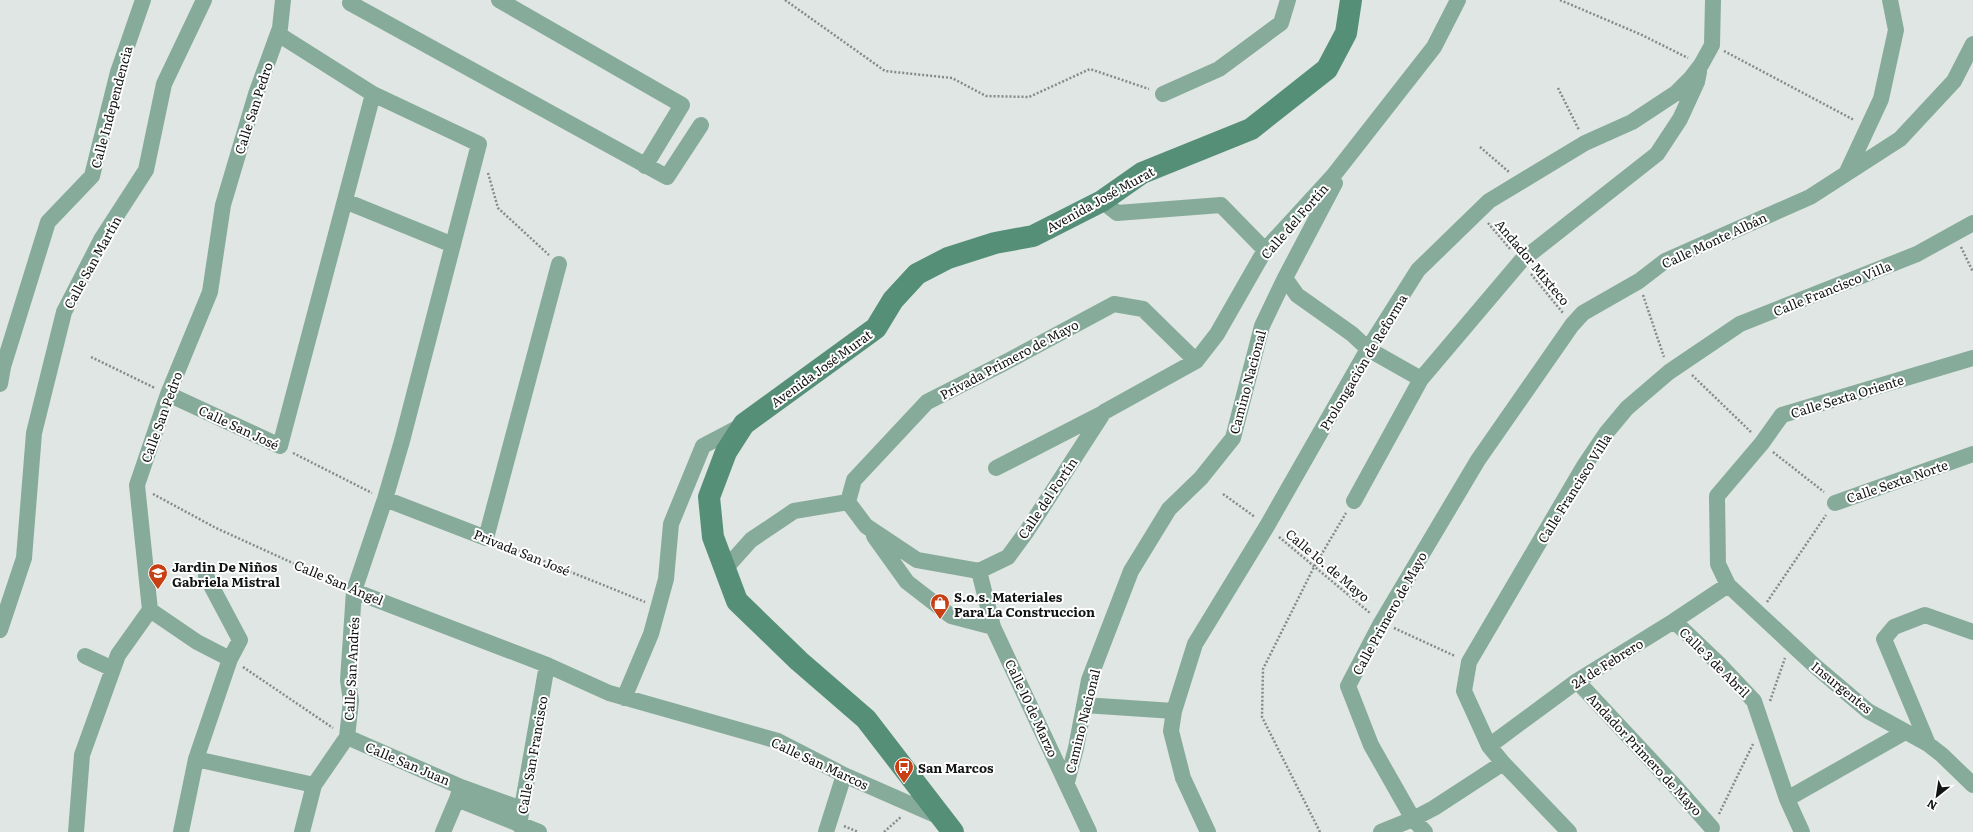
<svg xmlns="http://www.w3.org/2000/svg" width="1973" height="832" viewBox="0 0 1973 832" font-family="Literata,serif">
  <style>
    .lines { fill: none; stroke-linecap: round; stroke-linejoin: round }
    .path { stroke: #868a88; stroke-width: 2.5; stroke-dasharray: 2 2; stroke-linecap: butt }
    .street { stroke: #87ab9b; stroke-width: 16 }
    .secondary { stroke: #568f78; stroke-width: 22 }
    .labels { text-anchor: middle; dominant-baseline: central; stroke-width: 4; stroke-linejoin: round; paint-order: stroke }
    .street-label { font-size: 13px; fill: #121413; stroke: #fff }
    .poi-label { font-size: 13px; font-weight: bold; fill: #121413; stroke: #fff; text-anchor: start }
  </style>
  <rect width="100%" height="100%" fill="#e0e6e3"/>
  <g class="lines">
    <path class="path" d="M785,0L885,71L952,78L986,96L1029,97L1090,69L1149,89
      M1560,0L1642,35L1688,58
      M1724,51L1854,120
      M1558,88L1579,130
      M1480,147L1509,172
      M488,173L498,208L549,255
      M1488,223L1511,250
      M1961,247L1973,272
      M1531,274L1563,313
      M1643,295L1664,357
      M91,357L155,388
      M1692,375L1752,433
      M1773,452L1824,492
      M293,453L372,493
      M153,494L216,528L341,585
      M1223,494L1255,517
      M1279,537L1370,613
      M499,543L645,602
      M1767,602L1826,515
      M1394,628L1455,656
      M243,667L333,728
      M1770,701L1785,658
      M1719,814L1753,744
      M844,826L858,832
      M884,832L902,816
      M1320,832L1262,717L1263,669L1314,567L1346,513"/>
    <path class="street" d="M352,0L350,3L667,177L701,125
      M499,0L682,105L645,166
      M278,34L373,94L479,144L402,441L385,499L354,591L348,680L351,701L347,737L314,785L302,832
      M1163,94L1219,69L1281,23L1288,0
      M1847,172L1881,99L1896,30L1890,0
      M345,201L453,245
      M1102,201L1117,213L1221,205L1265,250
      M1285,278L1297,295L1352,334L1368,349L1421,379
      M1973,358L1782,415L1762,443L1717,496L1718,564L1728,585L1815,666L1868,711L1928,744L1942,755L1973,785
      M0,384L3,367L48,222L92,176L118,72L143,0
      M168,394L280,446L373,94
      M996,468L1103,413
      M385,499L486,538L559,264
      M1354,501L1421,379L1521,261L1657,154L1680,119L1697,82L1699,72
      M848,502L854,480L927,402L1006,362L1114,304L1143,309L1196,361
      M848,502L866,526L917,560L979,571L993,627L1089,832
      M1835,503L1973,454
      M874,536L907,582L951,616L993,627
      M725,569L751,540L794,511L848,502
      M979,571L1008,557L1027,531L1104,412L1196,361L1217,334L1265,250L1333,176L1434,47L1458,0
      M354,591L547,665L609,693L778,741L844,775L942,818
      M150,610L197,642L230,659
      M1674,621L1719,664L1754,701L1787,799L1802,832
      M0,630L24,558L34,433L64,312L102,238L146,170L164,84L204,0
      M85,656L113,669
      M1577,681L1675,786L1712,828
      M624,698L651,634L666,579L671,524L703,446L743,425
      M1084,705L1174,711
      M347,737L461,787L457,799L539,832
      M1928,744L1884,639L1894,627L1925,615L1973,632
      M1489,746L1577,681L1674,621L1728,585
      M196,759L314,785
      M1067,782L1076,748L1089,680L1131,571L1169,509L1201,478L1233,438L1262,326L1285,278L1335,183
      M461,787L522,809
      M1787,799L1905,732
      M519,825L547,665
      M76,832L82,755L118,655L150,610L137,485L168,394L210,292L223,205L256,94L280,28L283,0
      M181,832L196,759L230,659L240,640L206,576
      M443,832L457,799
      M826,832L844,775
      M1208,832L1183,778L1171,731L1174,711L1195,644L1267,526L1368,349L1418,270L1489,201L1585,143L1632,122L1676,93L1691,78L1701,65L1712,45L1713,0
      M1381,832L1413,819L1434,808L1503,763
      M1425,832L1413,819L1371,745L1348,686L1381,623L1478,460L1572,325L1583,313L1639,281L1665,261L1810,197L1900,139L1954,81L1973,44
      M1569,832L1503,763L1489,746L1464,691L1469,662L1584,466L1607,432L1627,408L1669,372L1740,324L1917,254L1973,223"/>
    <path class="secondary" d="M953,832L866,719L799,661L737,601L713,537L709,497L726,452L744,424L876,328L893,300L917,274L948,258L995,243L1033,236L1102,201L1142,173L1251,129L1327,69L1346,33L1351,0"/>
  </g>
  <defs>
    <g id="school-pin" transform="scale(1)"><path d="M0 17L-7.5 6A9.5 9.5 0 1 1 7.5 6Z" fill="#c83f14" stroke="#fff"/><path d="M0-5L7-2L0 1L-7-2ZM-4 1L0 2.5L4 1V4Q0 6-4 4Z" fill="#fff"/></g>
    <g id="shop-pin" transform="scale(1)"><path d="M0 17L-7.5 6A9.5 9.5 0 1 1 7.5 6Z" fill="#c83f14" stroke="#fff"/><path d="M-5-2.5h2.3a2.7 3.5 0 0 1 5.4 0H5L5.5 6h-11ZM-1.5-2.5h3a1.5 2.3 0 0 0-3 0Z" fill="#fff"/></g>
    <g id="bus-pin" transform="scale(1)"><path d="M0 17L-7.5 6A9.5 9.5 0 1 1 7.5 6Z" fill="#c83f14" stroke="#fff"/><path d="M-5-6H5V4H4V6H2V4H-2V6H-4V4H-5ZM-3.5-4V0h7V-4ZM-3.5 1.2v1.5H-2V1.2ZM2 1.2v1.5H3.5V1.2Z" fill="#fff"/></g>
  </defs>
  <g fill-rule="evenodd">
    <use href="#school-pin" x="158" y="573"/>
    <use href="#shop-pin" x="940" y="603"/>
    <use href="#bus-pin" x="904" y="767"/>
  </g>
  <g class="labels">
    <g class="street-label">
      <text transform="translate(111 107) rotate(-75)">Calle Independencia</text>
      <text transform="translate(253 108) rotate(-72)">Calle San Pedro</text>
      <text transform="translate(1100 199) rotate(-29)">Avenida José Murat</text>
      <text transform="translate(1294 221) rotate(-49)">Calle del Fortín</text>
      <text transform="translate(1714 240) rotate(-25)">Calle Monte Albán</text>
      <text transform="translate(92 262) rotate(-61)">Calle San Martín</text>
      <text transform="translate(1533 262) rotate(50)">Andador Mixteco</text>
      <text transform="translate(1832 288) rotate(-22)">Calle Francisco Villa</text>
      <text transform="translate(1009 359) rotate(-28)">Privada Primero de Mayo</text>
      <text transform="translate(1363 362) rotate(-59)">Prolongación de Reforma</text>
      <text transform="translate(821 368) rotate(-36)">Avenida José Murat</text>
      <text transform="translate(1247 382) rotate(-75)">Camino Nacional</text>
      <text transform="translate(1847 396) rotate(-17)">Calle Sexta Oriente</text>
      <text transform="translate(161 417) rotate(-70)">Calle San Pedro</text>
      <text transform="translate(239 427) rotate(25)">Calle San José</text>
      <text transform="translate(1897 481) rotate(-19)">Calle Sexta Norte</text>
      <text transform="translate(1574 488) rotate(-58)">Calle Francisco Villa</text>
      <text transform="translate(1047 498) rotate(-56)">Calle del Fortín</text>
      <text transform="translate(522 552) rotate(22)">Privada San José</text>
      <text transform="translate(1328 565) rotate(40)">Calle 1o. de Mayo</text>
      <text transform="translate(339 582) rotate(23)">Calle San Ángel</text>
      <text transform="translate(1389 613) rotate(-61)">Calle Primero de Mayo</text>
      <text transform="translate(1715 662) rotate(45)">Calle 3 de Abril</text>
      <text transform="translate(1607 663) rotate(-32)">24 de Febrero</text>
      <text transform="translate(351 669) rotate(-87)">Calle San Andrés</text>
      <text transform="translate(1842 687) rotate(39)">Insurgentes</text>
      <text transform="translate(1032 708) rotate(65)">Calle 10 de Marzo</text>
      <text transform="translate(1082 721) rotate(-76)">Camino Nacional</text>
      <text transform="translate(1645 754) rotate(47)">Andador Primero de Mayo</text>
      <text transform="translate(532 755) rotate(-80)">Calle San Francisco</text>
      <text transform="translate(408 763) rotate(23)">Calle San Juan</text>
      <text transform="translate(820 763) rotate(25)">Calle San Marcos</text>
    </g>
    <g class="poi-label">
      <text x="172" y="566">Jardin De Niños<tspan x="172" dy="15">Gabriela Mistral</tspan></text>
      <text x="954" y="596">S.o.s. Materiales<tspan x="954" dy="15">Para La Construccion</tspan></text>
      <text x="918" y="767">San Marcos</text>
    </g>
  </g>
  <g transform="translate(1937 796) rotate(210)" stroke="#ffffff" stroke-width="3" paint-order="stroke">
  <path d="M0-3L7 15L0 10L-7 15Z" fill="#121413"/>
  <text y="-6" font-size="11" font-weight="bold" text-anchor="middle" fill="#121413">N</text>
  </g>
</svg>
